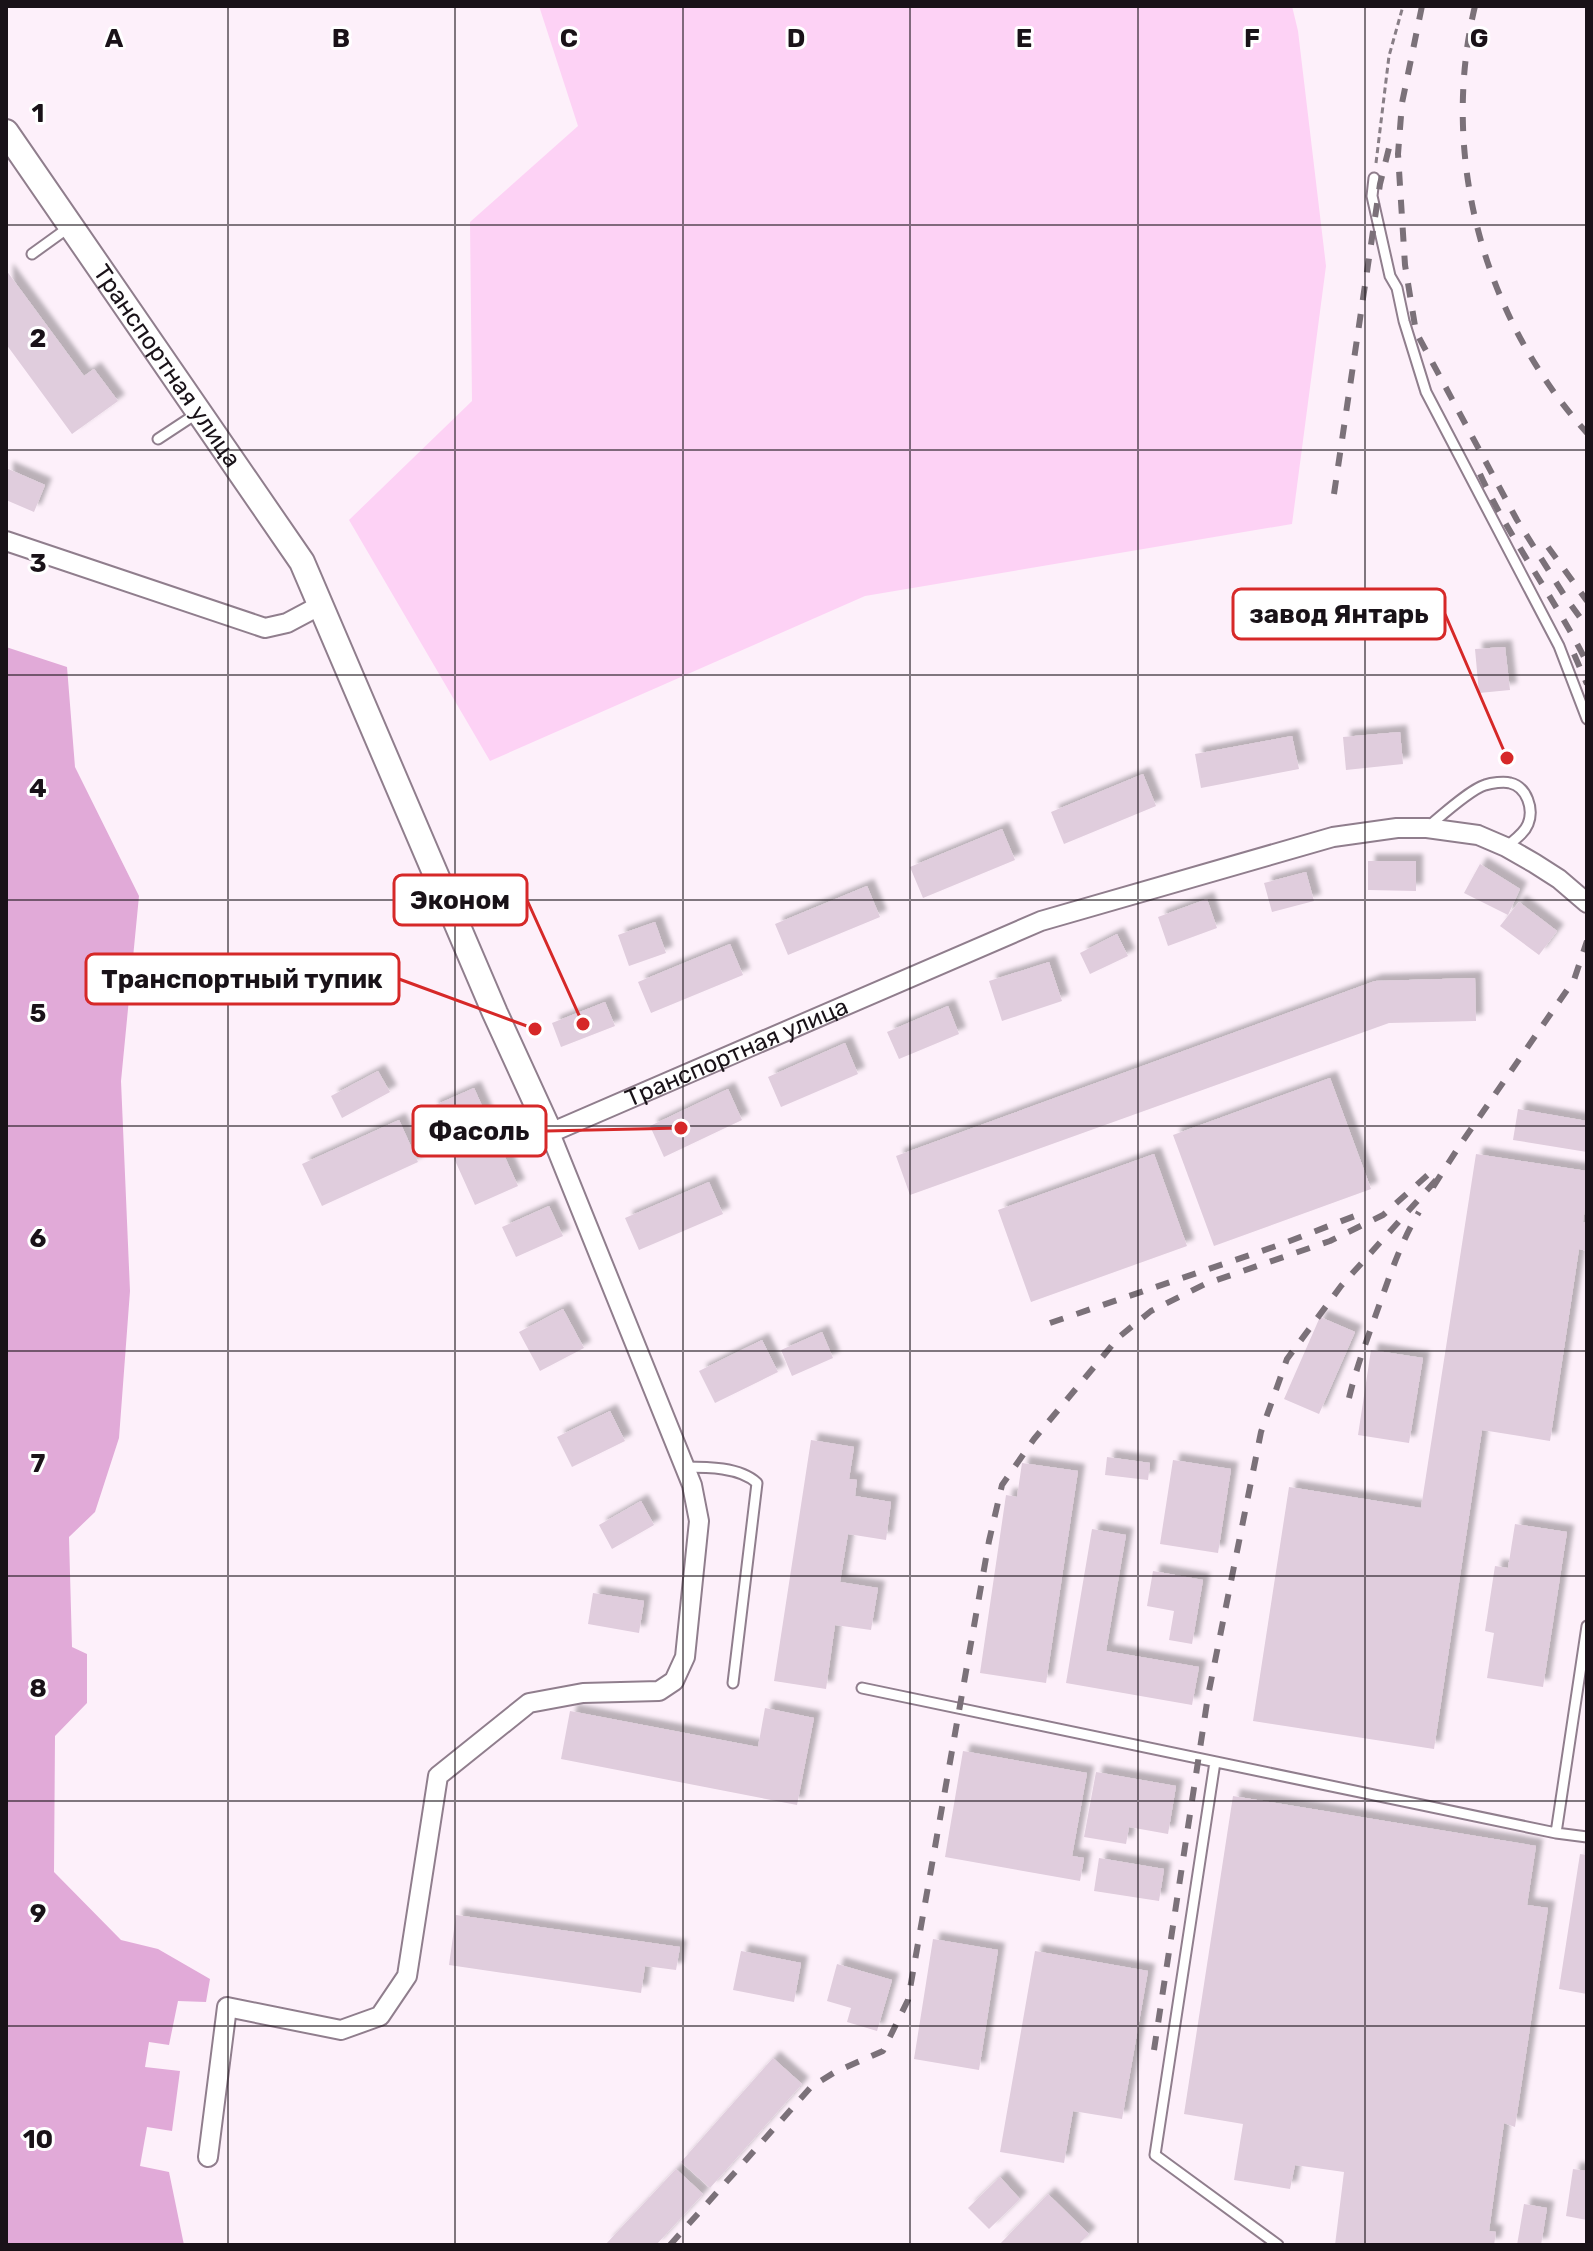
<svg xmlns="http://www.w3.org/2000/svg" width="1593" height="2251" viewBox="0 0 1593 2251" font-family="Rubik,sans-serif">
  <style>
    .green { fill: #fdd2f5 }
    .water { fill: #e1aad8 }
    .building { fill: #e0cddd; filter: url(#shadow) }
    .lines { fill: none; stroke-linecap: round; stroke-linejoin: round }
    .service-casing { stroke: #907e8d; stroke-width: 13 }
    .minor-casing { stroke: #907e8d; stroke-width: 22 }
    .tertiary-casing { stroke: #907e8d; stroke-width: 28 }
    .path { stroke: #887e86; stroke-width: 3; stroke-dasharray: 6 4; stroke-linecap: butt }
    .service { stroke: #fff; stroke-width: 9 }
    .minor { stroke: #fff; stroke-width: 18 }
    .tertiary { stroke: #fff; stroke-width: 24 }
    .rail { stroke: #7b7179; stroke-width: 6; stroke-dasharray: 14 14; stroke-linecap: butt }
    .grid { fill: none; stroke: #191218; stroke-width: 2; stroke-opacity: 0.55 }
    .labels { text-anchor: middle; dominant-baseline: central; stroke-width: 6; stroke-linejoin: round; paint-order: stroke }
    .street-label { font-size: 24px; fill: #191218; stroke: #fff }
    .grid-label { font-size: 26px; text-anchor: middle; font-weight: bold; fill: #191218; stroke: #fff; stroke-width: 6; stroke-linejoin: round; paint-order: stroke }
    .leader { fill: none; stroke: #d62828; stroke-width: 3 }
    .callout-dot { fill: #d62828; stroke: #fff; stroke-width: 3 }
    .callout { fill: #fff; stroke: #d62828; stroke-width: 3 }
    .callout-label { font-size: 26px; text-anchor: middle; font-weight: bold; fill: #191218 }
  </style>
  <defs>
    <filter id="shadow"><feDropShadow dx="7" dy="-7" stdDeviation="2" flood-color="#0004"/></filter>
  </defs>
  <rect width="100%" height="100%" fill="#fdf0fa"/>
  <path class="green" d="M539,6H1292L1298,31L1326,266L1292,524L865,596L490,761L349,520L472,401L470,222L578,126Z"/>
  <path class="water" d="M6,647L67,667L75,767L139,896L121,1081L130,1291L119,1438L95,1512L69,1537L72,1647L87,1654V1703L55,1736L54,1872L121,1940L158,1949L210,1979L206,2002L178,2001L169,2045L149,2042L145,2067L180,2071L172,2131L147,2127L140,2166L169,2172L184,2245H6Z"/>
  <path class="building" d="M6,270L84,376L94,369L118,401L72,434L6,344Z
    M6,468L45,485L34,512L6,500Z
    M1505,647L1510,690L1479,693L1475,649Z
    M1400,732L1403,764L1346,770L1343,737Z
    M1292,736L1299,769L1201,788L1195,754Z
    M1143,774L1156,806L1064,844L1051,812Z
    M1002,829L1015,860L923,898L910,867Z
    M1368,861H1416V891L1368,890Z
    M1480,864L1520,889L1508,915L1464,893Z
    M1306,872L1314,901L1272,912L1264,883Z
    M867,886L880,917L788,955L775,924Z
    M1207,899L1217,928L1168,946L1158,917Z
    M1519,902L1557,931L1539,955L1500,926Z
    M655,922L666,953L629,966L618,935Z
    M1117,934L1128,956L1090,974L1080,953Z
    M730,944L743,975L651,1013L638,982Z
    M1049,962L1062,1001L1002,1021L989,981Z
    M1475,978L1476,1021L1389,1023L910,1195L896,1156L1375,981Z
    M605,1002L615,1026L561,1047L552,1023Z
    M948,1006L959,1034L899,1059L887,1032Z
    M845,1043L858,1074L781,1107L768,1077Z
    M378,1071L390,1092L342,1118L331,1096Z
    M1330,1078L1371,1189L1214,1246L1173,1135Z
    M474,1088L518,1186L475,1205L431,1107Z
    M728,1089L742,1120L664,1157L650,1126Z
    M1518,1109L1587,1121V1152L1513,1140Z
    M399,1120L418,1162L322,1206L302,1164Z
    M1154,1154L1187,1246L1031,1302L998,1210Z
    M1476,1154L1587,1171V1194L1583,1222L1587,1223V1251L1579,1249L1550,1441L1482,1430L1434,1749L1253,1721L1289,1487L1421,1508Z
    M709,1182L723,1214L639,1250L625,1218Z
    M549,1206L563,1236L516,1257L502,1227Z
    M563,1309L584,1348L540,1371L519,1332Z
    M1320,1317L1355,1332L1319,1414L1284,1399Z
    M822,1332L833,1358L792,1376L781,1350Z
    M762,1340L778,1372L715,1403L699,1371Z
    M1371,1350L1423,1358L1409,1443L1358,1435Z
    M610,1411L625,1441L572,1467L557,1437Z
    M811,1440L854,1447L849,1479L857,1480L855,1496L891,1502L886,1540L848,1534L840,1582L878,1588L871,1630L835,1625L826,1689L774,1681Z
    M1107,1457L1150,1463L1148,1480L1105,1475Z
    M1173,1460L1231,1469L1218,1553L1160,1544Z
    M1022,1463L1078,1471L1046,1683L980,1673L1006,1495L1017,1497Z
    M641,1501L654,1525L612,1549L599,1525Z
    M1515,1524L1567,1532L1543,1687L1487,1678L1494,1633L1485,1631L1495,1566L1508,1568Z
    M1092,1529L1126,1535L1106,1651L1199,1667L1192,1705L1066,1683Z
    M1153,1571L1203,1580L1192,1644L1169,1640L1174,1611L1147,1606Z
    M593,1593L644,1601L639,1633L588,1624Z
    M765,1708L814,1718L797,1805L561,1759L570,1711L758,1747Z
    M963,1751L1087,1773L1072,1856L1084,1858L1080,1881L945,1857Z
    M1096,1772L1176,1786L1168,1834L1129,1827L1126,1844L1084,1837Z
    M1233,1796L1536,1846L1527,1905L1548,1908L1515,2127L1504,2123L1489,2231L1496,2232L1494,2245H1335L1344,2172L1295,2165L1290,2189L1234,2180L1243,2124L1184,2114Z
    M1580,1854L1587,1855V1994L1559,1989Z
    M1099,1858L1164,1869L1159,1901L1094,1891Z
    M456,1915L680,1947L676,1970L645,1966L641,1993L449,1965Z
    M933,1939L998,1950L979,2070L914,2059Z
    M741,1951L801,1963L794,2002L733,1990Z
    M1035,1951L1148,1971L1122,2119L1073,2111L1064,2163L1000,2152Z
    M837,1964L892,1980L877,2031L847,2022L851,2008L827,2001Z
    M773,2058L802,2084L710,2188L681,2162Z
    M676,2169L703,2194L656,2245H605Z
    M1573,2169L1587,2171V2220L1566,2216Z
    M1000,2177L1020,2199L989,2229L968,2208Z
    M1048,2194L1089,2234L1078,2245H999Z
    M1524,2204L1547,2208L1541,2245H1517Z"/>
  <g class="lines">
    <g class="service-casing">
      <path id="service" d="M1374,178L1372,196L1390,276L1397,288L1404,321L1426,392L1559,646L1587,719
        M32,254L68,228
        M158,439L196,414
        M1429,826C1442,815 1471,789 1485,785C1491,783 1504,781 1510,783C1527,787 1534,809 1528,824C1524,834 1514,840 1506,847
        M684,1467C707,1467 740,1467 757,1483L733,1683
        M1587,1626L1556,1833L1587,1837
        M862,1688L1556,1833
        M1215,1762L1155,2155L1278,2245"/>
    </g>
    <g class="minor-casing">
      <g id="minor">
        <path d="M6,541L265,628L287,623L319,606"/>
        <path id="s1" d="M208,2157L227,2007L341,2030L380,2016L407,1976L438,1776L529,1703L583,1693L659,1691L674,1681L685,1657L699,1521L692,1485L550,1133L1041,921L1333,837L1397,828H1427L1478,835L1506,847L1534,863L1559,879L1587,903"/>
      </g>
    </g>
    <g class="tertiary-casing">
      <g id="tertiary">
        <path id="s2" d="M6,132L302,562L495,1013L550,1133"/>
      </g>
    </g>
    <path class="path" d="M1376,163L1389,56L1403,6"/>
    <use href="#service" class="service"/>
    <use href="#minor" class="minor"/>
    <use href="#tertiary" class="tertiary"/>
    <path class="rail" d="M1422,6L1402,103L1398,154L1405,265L1416,332L1517,520L1566,598L1587,627
      M1475,6C1439,157 1484,319 1587,433
      M1480,474C1510,540 1555,598 1587,663
      M1334,494L1380,184L1392,136
      M1548,547L1587,601
      M1574,654L1587,684
      M1433,1187L1462,1142L1574,980L1587,941
      M1050,1323L1282,1244L1365,1212
      M1349,1398C1357,1365 1369,1334 1380,1303C1391,1272 1402,1240 1419,1212
      M1154,2050L1208,1696L1261,1432L1287,1359L1341,1286L1437,1179
      M670,2245L811,2087L835,2072L883,2051L908,2000L989,1541L1002,1485L1034,1439L1119,1337L1151,1311L1205,1284L1330,1241L1383,1215L1431,1172"/>
  </g>
  <path class="grid" d="M228,6V2245M455,6V2245M683,6V2245M910,6V2245M1138,6V2245M1365,6V2245M6,225H1587M6,450H1587M6,675H1587M6,900H1587M6,1126H1587M6,1351H1587M6,1576H1587M6,1801H1587M6,2026H1587"/>
  <g class="labels">
    <g class="street-label">
      <text stroke="none"><textPath href="#s2" startOffset="284">Транспортная улица</textPath></text>
      <text stroke="none"><textPath href="#s1" startOffset="1608">Транспортная улица</textPath></text>
    </g>
  </g>
  <g class="grid-label">
    <text x="114" y="47">A</text>
    <text x="341" y="47">B</text>
    <text x="569" y="47">C</text>
    <text x="796" y="47">D</text>
    <text x="1024" y="47">E</text>
    <text x="1252" y="47">F</text>
    <text x="1479" y="47">G</text>
    <text x="38" y="122">1</text>
    <text x="38" y="347">2</text>
    <text x="38" y="572">3</text>
    <text x="38" y="797">4</text>
    <text x="38" y="1022">5</text>
    <text x="38" y="1247">6</text>
    <text x="38" y="1472">7</text>
    <text x="38" y="1697">8</text>
    <text x="38" y="1922">9</text>
    <text x="38" y="2148">10</text>
  </g>
  <path class="leader" d="M1507 758L1445 614M583 1024L527 900M535 1029L399 979M681 1128L546 1131"/>
  <g class="callout-dot">
    <circle cx="1507" cy="758" r="8"/>
    <circle cx="583" cy="1024" r="8"/>
    <circle cx="535" cy="1029" r="8"/>
    <circle cx="681" cy="1128" r="8"/>
  </g>
  <g class="callout">
    <rect x="1233" y="589" width="212" height="50" rx="8"/>
    <rect x="394" y="875" width="133" height="50" rx="8"/>
    <rect x="86" y="954" width="313" height="50" rx="8"/>
    <rect x="413" y="1106" width="133" height="50" rx="8"/>
  </g>
  <g class="callout-label">
    <text x="1339" y="623">завод Янтарь</text>
    <text x="460" y="909">Эконом</text>
    <text x="242" y="988">Транспортный тупик</text>
    <text x="479" y="1140">Фасоль</text>
  </g>
  <rect width="1593" height="2251" fill="none" stroke="#191218" stroke-width="16"/>
</svg>
